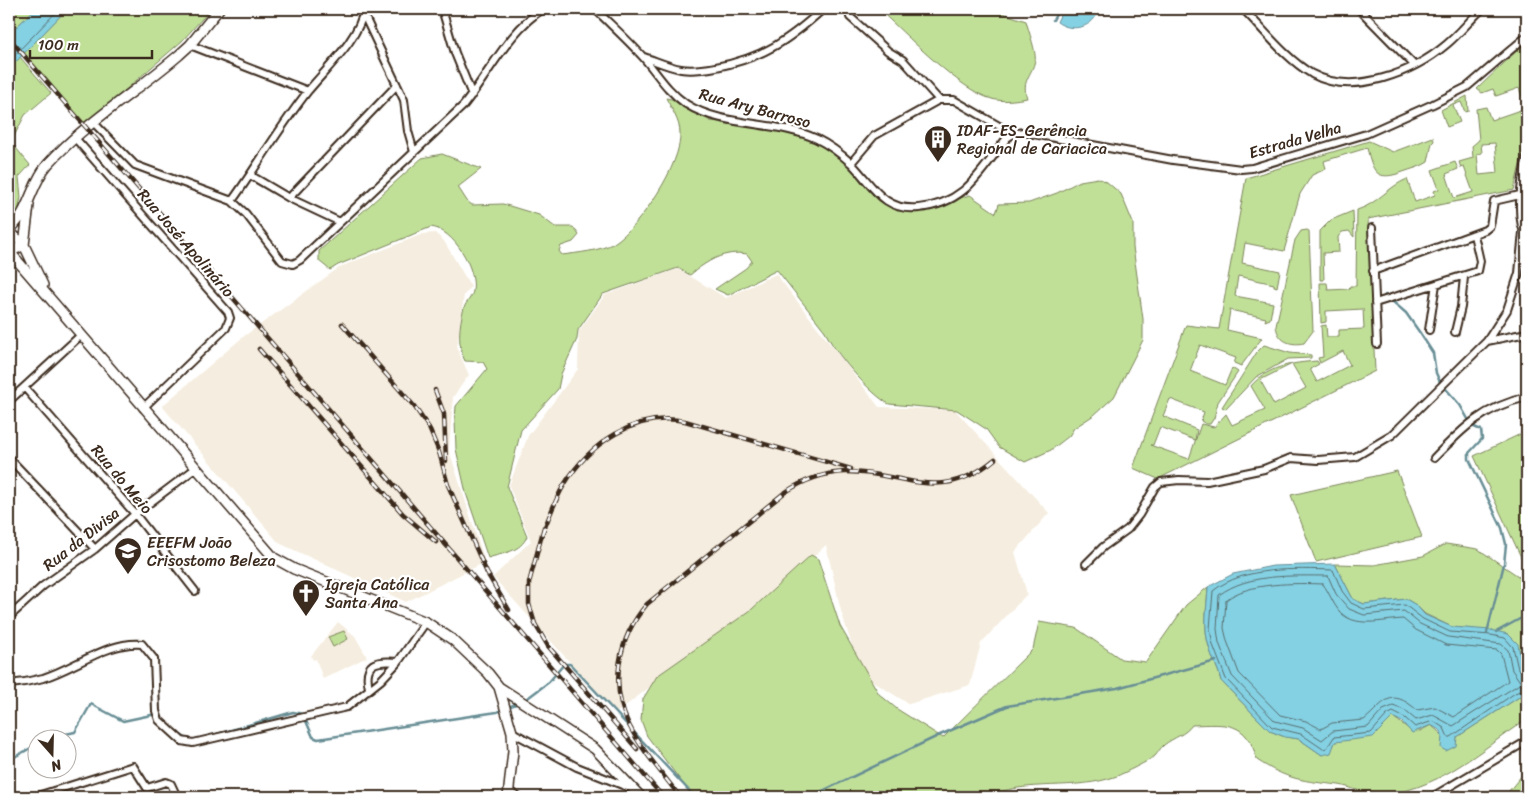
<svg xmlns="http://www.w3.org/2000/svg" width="1536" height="806" viewBox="0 0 1536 806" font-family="Sriracha,sans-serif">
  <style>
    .built { fill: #f5eddf }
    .green { fill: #c0e098; stroke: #7e855b; fill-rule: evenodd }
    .water { fill: #84d1e4; stroke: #678e95 }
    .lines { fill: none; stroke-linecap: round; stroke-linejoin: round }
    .shore { stroke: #586d6d; stroke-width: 1 }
    .stream { stroke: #678e95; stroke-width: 2.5 }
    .street-casing { stroke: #3b2a1e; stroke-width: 10 }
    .secondary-casing { stroke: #3b2a1e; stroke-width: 12 }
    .street { stroke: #fff; stroke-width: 6 }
    .secondary { stroke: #fff; stroke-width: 9 }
    .rail-casing { stroke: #3b2a1e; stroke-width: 4.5 }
    .rail { stroke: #fff; stroke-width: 2.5; stroke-dasharray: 8; stroke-linecap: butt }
    .labels { text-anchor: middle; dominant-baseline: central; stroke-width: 4.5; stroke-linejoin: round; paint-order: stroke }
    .street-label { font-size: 16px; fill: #3b2a1e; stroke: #fff }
    .poi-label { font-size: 16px; fill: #3b2a1e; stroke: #fff; text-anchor: start }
  </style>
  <rect width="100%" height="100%" fill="#fff"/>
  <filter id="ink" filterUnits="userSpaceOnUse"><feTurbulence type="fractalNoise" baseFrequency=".02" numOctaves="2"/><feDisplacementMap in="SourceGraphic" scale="10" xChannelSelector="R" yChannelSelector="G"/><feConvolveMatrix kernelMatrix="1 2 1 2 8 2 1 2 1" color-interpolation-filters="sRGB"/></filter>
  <g filter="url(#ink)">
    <path class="built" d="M435,233L444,241L471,287L464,295L457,348L469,375L453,397L449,450L485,562L406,602L279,543L162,406L243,337L340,267L423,234Z
      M678,269L726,298L776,274L879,407L955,410L1049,513L1015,552L1027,594L981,643L970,685L909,704L861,674L841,611L826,545L779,588L616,713L493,577L531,541L509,486L528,436L578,369L579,331L605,295Z
      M338,622L355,636L367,657L323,679L316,659L313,660L311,656Z"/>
    <path class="green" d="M9,9H35L9,34Z
      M67,9H211L182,41L85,125L24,53Z
      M878,9H991L1026,21C1028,29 1037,54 1035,60C1032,76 1021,80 1027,98C1016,100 1002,102 992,99C960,91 904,32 878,9Z
      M1527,41V135L1514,190L1368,219L1375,371L1158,479L1133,468L1186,325L1219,329L1246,178L1369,141L1393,152L1433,137L1434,141L1432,143L1428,162C1421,167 1411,169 1403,172C1376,182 1373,172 1367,148L1324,161L1326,169L1312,175L1300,194L1284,251L1245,243L1242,263L1280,271L1277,287L1274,286V284L1238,276L1235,296L1273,303L1270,319L1265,321L1266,318L1230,310L1227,330L1262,338L1241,366L1234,363L1236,358L1200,345L1190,371L1225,385L1232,368L1238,372L1218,402L1214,418L1210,424H1206L1201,421L1204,412L1170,399L1163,416L1197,430L1195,440L1160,427L1153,445H1150L1189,459L1201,424L1214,427L1226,414L1232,425L1265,410L1251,386C1268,366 1292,363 1317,361L1319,364L1310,369L1317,382L1350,365L1343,351L1320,363L1318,358L1323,357L1321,326L1326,325L1327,337H1339V330L1364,329L1363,309L1326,311V322L1321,323L1320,283H1327L1328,290L1349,289L1350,286H1356L1357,210C1377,204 1388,187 1407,179L1415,202L1435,195L1434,191L1439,189L1432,170L1455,162L1458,169L1446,174L1454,198L1473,192L1464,167L1461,168L1459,162L1473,158L1472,146L1479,140L1476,109L1486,107L1491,120L1526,108L1519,88L1496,96L1493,89L1482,93L1477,89ZM1495,143L1498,173L1479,175L1477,154L1482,153L1481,144ZM1292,364L1306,388L1274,405L1260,380Z
      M20,57L51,93L25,115L11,142L30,165L19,177L21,197L18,212L9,218V69Z
      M1467,96L1468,111L1465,112L1461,102L1453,105L1460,122L1447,127L1441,110Z
      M666,98L681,101L710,121L758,126L817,141L845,161L873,193L897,211L914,212L970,195L996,213L999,204L1029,203L1057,193L1080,181L1098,178L1107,182L1121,194L1133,223V247L1143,319V340L1114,397L1094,415L1074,428L1069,436L1051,450L1025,462L999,447L986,429L957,410L889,404C870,394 833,351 825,331L777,270L728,295L715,289L746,268L752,261L747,254C724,250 707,261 690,275L678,268L603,294L578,330L577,339L561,374L558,389L521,430L507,487L527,536C521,552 503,553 488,558L466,493L456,449L455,420L456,406L487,369L483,362L465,361C457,346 459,325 464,308C466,302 472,297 473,291C477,269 454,230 431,227L338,265L330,270L319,261V251L422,158L442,154L481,169L458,187L467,201L472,205L503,204L539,215L555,227H573L579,235L573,242L561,246L559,251L562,255C577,253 600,251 614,243C640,226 682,164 680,133C680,121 671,108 666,98Z
      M1353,211L1354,237L1349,231L1342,232L1338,237L1339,252L1323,253L1324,280H1320V231L1331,220Z
      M1307,230L1309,231L1313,331L1304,343C1290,346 1278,341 1276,326L1295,240L1301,231Z
      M1264,345L1290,353L1311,355V358L1288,359L1256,377L1226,409L1222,407L1257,352Z
      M1527,431V570L1474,456Z
      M1397,471L1422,537L1316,562L1291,495Z
      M1446,544L1478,549L1527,582V671L1522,666L1520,650L1480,630L1452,627L1425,614L1416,605L1406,599L1364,604L1353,599L1335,564L1374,565L1423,556Z
      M811,555L818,559L840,626L879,694L897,709L943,738L1033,649L1039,622L1076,628L1121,659L1146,662L1186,605L1208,587C1207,607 1203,628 1209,647C1212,659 1219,669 1221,681L1270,731L1285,737L1299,739L1322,755L1333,747L1335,742L1386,724L1393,717L1409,729L1420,731L1431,725L1455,746L1457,737L1527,692V719C1481,749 1434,795 1376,794C1364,794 1351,787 1339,785C1304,781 1287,780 1257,760C1247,720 1226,724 1192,725C1185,735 1174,737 1164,745C1160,748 1158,753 1155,756C1149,761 1124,773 1117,776C1074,792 1029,778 985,797H693L647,736L641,720L643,699L657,676L751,610Z
      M344,631L348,639L333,647L328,637Z
      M1527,769V797H1504Z"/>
    <path class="water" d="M35,9H67L9,69V34Z
      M1063,9H1099C1094,28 1072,33 1057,22Z
      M1335,564L1353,599L1364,604L1406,599L1416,605L1425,615L1452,627L1491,630L1508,634L1518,644L1522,666L1527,671V692L1457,737L1456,746L1446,751L1441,748L1442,736L1441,731L1431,725L1412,733L1402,722L1393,717L1373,737L1335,742L1331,753L1322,755L1299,739L1285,737L1270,731L1221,681C1219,669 1212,659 1209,647C1203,628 1207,607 1208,587L1233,574L1273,566Z"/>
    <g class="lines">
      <path class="shore" d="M9,61L59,9
        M1328,576L1336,594L1349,609L1364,615L1404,611L1420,624L1448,637L1501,644L1508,650L1512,670L1521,683L1453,726L1433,715L1416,720L1404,710L1393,706L1383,710L1368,727L1333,731L1322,740L1303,728L1275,721L1232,676L1219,643L1217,629L1219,595C1248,573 1293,576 1328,576Z
        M1323,584C1329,592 1332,602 1339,611C1355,629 1382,620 1403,619L1416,630L1446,645L1497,650L1501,654L1508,681L1454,717L1435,707L1417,710C1389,686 1385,703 1364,720L1332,723L1321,729L1306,721L1280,715L1239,673L1227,641L1224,628L1226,600C1248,582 1296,583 1323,584Z
        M1527,674L1518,669L1513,647L1505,638L1491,635L1450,632L1423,619L1405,605L1364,609L1351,603L1342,591L1333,570C1295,569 1244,566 1213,591L1210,629L1213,645L1226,679L1272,727L1301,734L1323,749L1327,748L1334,737L1371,733L1387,715L1393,712L1405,718L1415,727L1433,721L1444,728L1448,737H1451L1515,693L1527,688"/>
      <path class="stream" d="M620,9L630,12L645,9
        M1053,20L1059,9
        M1385,295L1406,313L1420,333L1433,353L1436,373L1440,382L1460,405L1472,426L1481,430L1482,439L1469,453V459L1502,528L1506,544L1504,564L1487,633
        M1496,632L1527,615
        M525,700L549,682L564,664H570L695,797
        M179,734L189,740L197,739
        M207,737L293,712L303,714L313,737L318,739L497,712L518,703
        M47,738L75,732L91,704L123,721L156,714
        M9,760L38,744
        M810,797L940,735L1007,706L1117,688L1216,661"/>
      <g class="street-casing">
        <path id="street" d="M442,9L455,53L472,95
          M595,9C611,25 628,40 643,57C657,73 667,91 686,104C724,128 776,120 817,139C829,145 841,154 851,163C872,184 883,212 919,208C967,203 980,171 1007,138L1013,134L1023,132L1173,160L1241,169L1252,168L1366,134L1433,104L1467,87L1527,36
          M1243,9C1264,30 1286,59 1312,74C1354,97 1414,72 1447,44C1459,34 1470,20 1482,9
          M1359,9L1414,65
          M363,13L404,100L408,131L414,152
          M850,17L888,51L903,60L939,100H954L1013,134
          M190,45L308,91
          M644,57C656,61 669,67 681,69C693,71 705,69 716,67C763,58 789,40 823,9
          M94,123L135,165L232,201L246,214L282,261L293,264L300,260L463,106C489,74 509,30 543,9
          M75,138L228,312L230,318L226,328L143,408
          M1527,157C1522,179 1514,218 1527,238
          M851,163L874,136L939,100
          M250,175L289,198L340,222
          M289,198L397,85
          M232,201C258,165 281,125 308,91C326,69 360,38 364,9
          M1372,228L1377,344
          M1373,271L1485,230L1490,226L1494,201L1520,195
          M1375,303L1478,271L1480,261L1474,235
          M1429,330L1436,284
          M1455,332L1461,307L1464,277
          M1487,341L1527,333
          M25,388L135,514L195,591
          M9,401L81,335
          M9,458L95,549
          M1434,458C1464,427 1484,407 1527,397
          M1086,564L1103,547L1128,529L1139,515L1155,487L1161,482L1179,480L1207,481L1264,469L1291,458L1318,460L1355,457L1392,435L1487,341L1507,310L1519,273L1523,232
          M9,617L43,586L95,549L135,514L196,468
          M9,684C20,683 32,681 43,678C76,668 107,641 142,644L154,659L156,711L159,720L182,741L193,743L347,707L381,680L398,662L426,622
          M369,688C363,662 376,660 398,662
          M512,732L577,767L630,788
          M509,791L518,797
          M34,797L133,766L147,788L166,782L171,784L177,797
          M1432,797L1527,741"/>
      </g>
      <g class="secondary-casing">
        <path id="secondary" d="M9,230C30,212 31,183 48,164C86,122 136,92 179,55L190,45L219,9
          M9,231L24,245L43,285
          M9,251L274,558L294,569L426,622L453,640L488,673L499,687L512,732L513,751L508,797
          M10,252L24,245L29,205
          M499,687L595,749L641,797"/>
      </g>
      <use href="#street" class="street"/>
      <use href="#secondary" class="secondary"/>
      <g class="rail-casing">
        <path id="rail" d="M9,38L663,797
          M342,324L414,406L429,428L439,452L448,485L487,573L509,610
          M259,349L403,514L436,542
          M435,390L444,414L446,461
          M544,527L529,583V604L535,624L548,646L637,749
          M542,534C549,518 555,500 564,485C589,444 636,411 685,421L851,469
          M680,797C663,774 642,751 629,725C609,685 618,638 647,604L784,493C802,481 822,473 845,472C904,471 938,506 995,459"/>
      </g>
      <use href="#rail" class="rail"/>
    </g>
  </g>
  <defs>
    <g id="building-pin" transform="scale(1.4375)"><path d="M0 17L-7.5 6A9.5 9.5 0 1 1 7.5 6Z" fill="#3b2a1e" stroke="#fff"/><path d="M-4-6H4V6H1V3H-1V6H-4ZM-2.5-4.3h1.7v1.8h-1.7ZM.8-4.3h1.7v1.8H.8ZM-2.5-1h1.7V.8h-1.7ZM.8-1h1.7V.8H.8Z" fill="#fff"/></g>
    <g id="school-pin" transform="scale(1.4375)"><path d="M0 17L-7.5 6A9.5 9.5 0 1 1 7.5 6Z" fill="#3b2a1e" stroke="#fff"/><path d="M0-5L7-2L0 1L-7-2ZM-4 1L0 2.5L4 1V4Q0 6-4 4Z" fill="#fff"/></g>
    <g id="church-pin" transform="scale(1.4375)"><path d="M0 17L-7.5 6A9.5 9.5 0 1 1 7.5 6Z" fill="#3b2a1e" stroke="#fff"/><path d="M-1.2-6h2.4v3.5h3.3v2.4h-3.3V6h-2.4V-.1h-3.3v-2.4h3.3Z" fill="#fff"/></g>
  </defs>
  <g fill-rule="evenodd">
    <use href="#building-pin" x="938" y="139"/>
    <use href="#school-pin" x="128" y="551"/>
    <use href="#church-pin" x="306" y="593"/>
  </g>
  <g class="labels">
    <g class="street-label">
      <text transform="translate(755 108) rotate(15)">Rua Ary Barroso</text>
      <text transform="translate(1295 140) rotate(-16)">Estrada Velha</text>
      <text transform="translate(186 243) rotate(49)">Rua José Apolinário</text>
      <text transform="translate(122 479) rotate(50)">Rua do Meio</text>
      <text transform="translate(81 539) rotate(-38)">Rua da Divisa</text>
    </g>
    <g class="poi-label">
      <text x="957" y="130">IDAF-ES_Gerência<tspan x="957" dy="18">Regional de Cariacica</tspan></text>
      <text x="147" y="542">EEEFM João<tspan x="147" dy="18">Crisostomo Beleza</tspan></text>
      <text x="325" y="584">Igreja Católica<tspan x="325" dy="18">Santa Ana</tspan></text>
    </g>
  </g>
  <rect width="1536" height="806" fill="none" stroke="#fff" stroke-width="30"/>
  <rect x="15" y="15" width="1506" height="776" fill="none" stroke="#3b2a1e" stroke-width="2" filter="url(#ink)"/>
  <g transform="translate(52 754) rotate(160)"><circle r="24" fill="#ffffff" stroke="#b1aaa5"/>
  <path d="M0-4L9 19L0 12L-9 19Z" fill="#3b2a1e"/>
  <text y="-8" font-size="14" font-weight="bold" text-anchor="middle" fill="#3b2a1e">N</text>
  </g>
  <path d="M30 50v8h122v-8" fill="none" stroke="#3b2a1e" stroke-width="2.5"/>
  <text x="38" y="50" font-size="15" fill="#3b2a1e" stroke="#ffffff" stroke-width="4" paint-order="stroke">100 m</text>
</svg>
